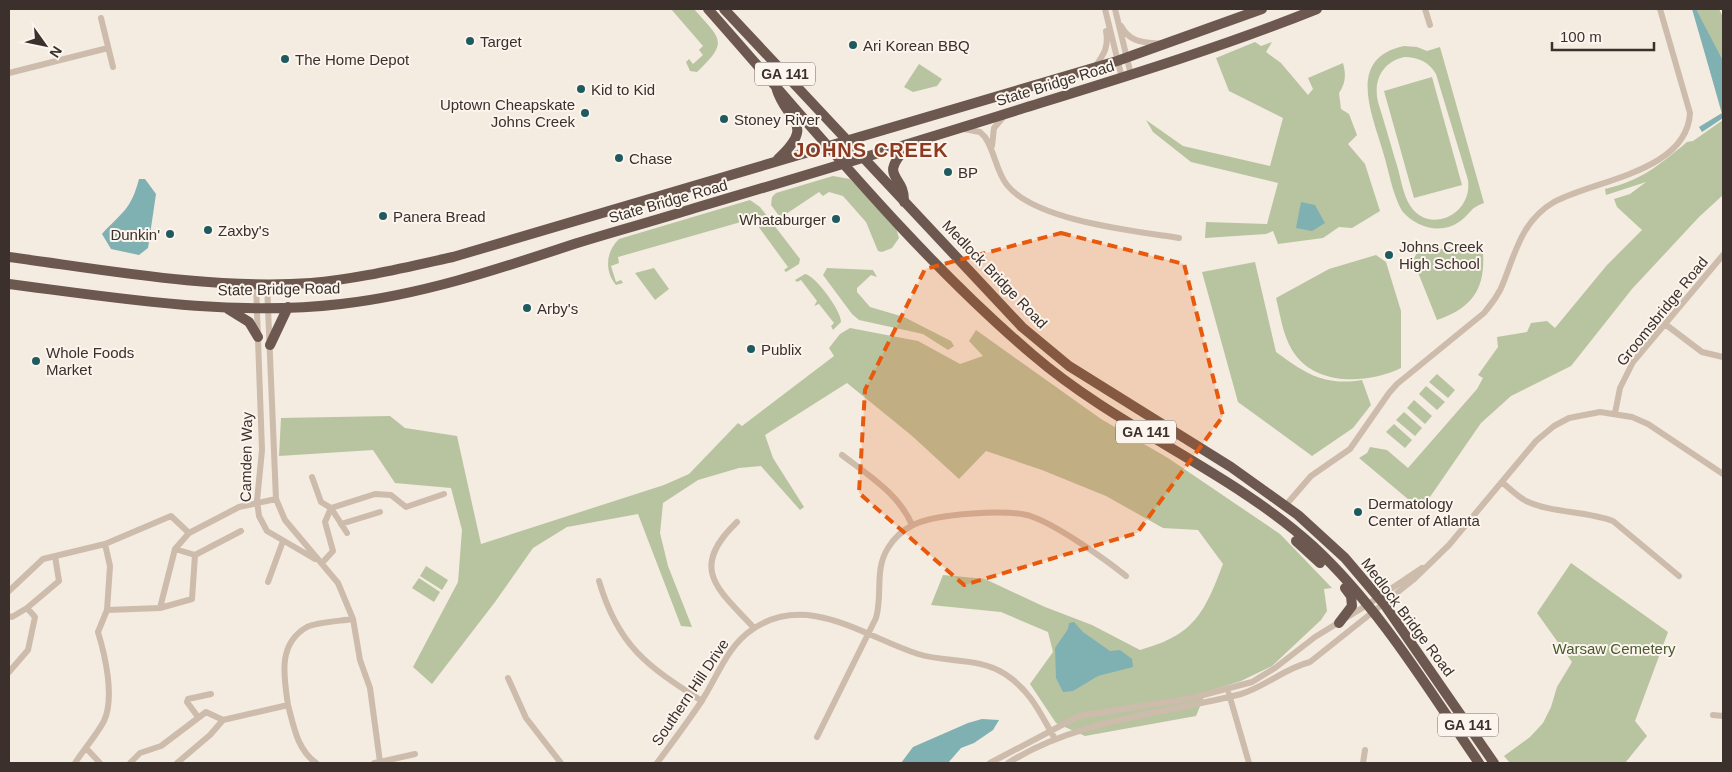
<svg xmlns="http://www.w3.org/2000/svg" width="1732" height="772" viewBox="0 0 1732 772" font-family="Helvetica,sans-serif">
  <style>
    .green { fill: #b8c4a0; fill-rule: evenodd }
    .water { fill: #7fb0b2 }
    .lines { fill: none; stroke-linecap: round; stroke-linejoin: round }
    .minor { stroke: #cdbbac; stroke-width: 6 }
    .trunk { stroke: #6c584f; stroke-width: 10 }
    .marked { fill: #e8590c; fill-opacity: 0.2; stroke: #e8590c; stroke-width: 4; stroke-dasharray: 10 6; stroke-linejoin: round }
    .poi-dot { fill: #1f5a5e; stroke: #fbf5ee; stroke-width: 2 }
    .labels { text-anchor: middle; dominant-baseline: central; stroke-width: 4; stroke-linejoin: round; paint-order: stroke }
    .shield { fill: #fbf5ee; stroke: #756b66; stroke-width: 1 }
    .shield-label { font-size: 14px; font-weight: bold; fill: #3b302b }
    .poi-label { font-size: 15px; fill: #3b302b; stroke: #fbf5ee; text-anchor: start }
    .street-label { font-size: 15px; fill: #3b302b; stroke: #fbf5ee }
    .park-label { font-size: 15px; fill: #4a5a2e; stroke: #fbf5ee }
    .district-label { font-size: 20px; font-weight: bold; letter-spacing: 1px; fill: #8c3b22; stroke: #fbf5ee }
  </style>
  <rect width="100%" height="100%" fill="#f4ebe1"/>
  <path class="green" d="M671,9H694C720,39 730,41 697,72L690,71L686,62L689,59L693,64L703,55L699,50L703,46Z
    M1693,9H1719L1723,17V118Z
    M1255,42L1261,46L1272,42L1266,52L1281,63L1308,95L1313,89L1308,78L1343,63C1346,74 1346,83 1339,93L1341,109L1349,114L1357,135L1348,144L1365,164L1380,211L1352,228L1339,227L1323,238L1278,244L1273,231L1266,234L1205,238L1206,222L1267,224L1278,183L1191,162L1153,132L1146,120L1183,146L1270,166L1283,118L1229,91L1216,58Z
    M1404,46L1417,47L1427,51L1440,47L1484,203C1469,208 1471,214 1459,222C1440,235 1416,227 1402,211C1392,193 1389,171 1383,152C1372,114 1346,58 1404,46ZM1404,57C1418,57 1429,62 1436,74L1468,180C1473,217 1425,236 1408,202C1403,192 1401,180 1398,169C1391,146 1385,124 1378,102C1373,81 1382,62 1404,57Z
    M919,64L942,79L937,86L913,92L904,87Z
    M1432,77L1462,185L1414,198L1384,91Z
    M1723,120V195L1699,217L1632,289L1571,366L1511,396L1481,423L1421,510L1359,458L1367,453L1370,447L1387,450L1408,468L1477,389L1483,378L1478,375L1498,347L1497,337L1527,332L1531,323L1547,321L1555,328L1607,265L1642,230L1617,207L1614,199L1630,194L1646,182L1606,195L1605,189C1642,180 1658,166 1687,142L1693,141Z
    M833,176L850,179L896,228L899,238L892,248L882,252L878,251L866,222L843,196L829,192L823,196L819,192L786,214L789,219L780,217L771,205L772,197L776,193Z
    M750,200L760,207L800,259L799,264L786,272L784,270L788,267L755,222L751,225L748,220L618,257L619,263L611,266L616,282L621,280L623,283L616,285C604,271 606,251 619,239Z
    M1482,242C1487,283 1478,306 1437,320L1413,260L1417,253Z
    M1376,255L1386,262L1401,311V368C1368,384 1314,387 1292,350C1283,335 1280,314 1276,298L1329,269Z
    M1255,262L1276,352C1306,374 1324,386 1362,380L1371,405L1353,428L1312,456L1238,402L1202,272Z
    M654,268L669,289L655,300L635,273Z
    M827,268L873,270L877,277L871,275L857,288V292L870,307L904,317L951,341L954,346L948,350L923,334L859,320L852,314L823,275Z
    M805,274C815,275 842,312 841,322L833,330L831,326L834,323L819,304L814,306L817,301L801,280L797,282L795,280Z
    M850,328L918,341L960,364L983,356L969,341L976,330L1101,419L1168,458L1280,534L1332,588L1324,589L1327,611L1321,620L1272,666L1241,681L1206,692L1196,716L1085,736L1056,723L1030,684L1053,652L1048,632L1001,612L931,605L943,575L985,579L1045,607L1092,625L1140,650C1194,635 1204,614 1223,564L1198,530L1163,528L1106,496L1042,470L986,451L959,479L911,435L847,383L765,435L773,458L804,507L800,510L761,466L739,468L698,480L663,503L660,533L668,566L692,627L681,626L638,514L567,527L533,548L495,602L432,684L413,667L458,582L462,530L451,488L395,483L373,450L279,456L281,418L390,416L405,428L457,436L481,544L664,485L689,474L738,423L742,426L834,356L829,348L840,334Z
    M1437,374L1455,390L1448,398L1429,382Z
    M1426,386L1445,402L1437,410L1419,394Z
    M1414,400L1432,416L1425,424L1407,408Z
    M1404,412L1422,428L1415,436L1396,420Z
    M1394,424L1412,440L1405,448L1386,432Z
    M1571,563L1668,632L1635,721L1647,736L1625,763H1510L1504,756L1530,737L1543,723L1551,707L1557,687L1572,662L1537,613Z
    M426,566L448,580L442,590L420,576Z
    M419,578L440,592L434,602L412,588Z"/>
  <path class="water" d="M1692,9H1696L1723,61V118L1702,132L1699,127L1722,113Z
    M139,179H145L156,194L148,248L139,255L111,249L102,234C122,212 131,210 139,179Z
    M1301,202L1315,205L1325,223L1312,231L1296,228Z
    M1074,622L1083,632L1110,651L1120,650L1132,659L1133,667L1098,676L1073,691L1063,692L1056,678L1055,648L1068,629L1069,623Z
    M982,719L999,720L993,730L974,743L961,748L948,763H901L913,747L968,723Z"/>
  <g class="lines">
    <path class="minor" d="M1105,9L1122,78
      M1115,9L1131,75
      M1425,9L1430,25
      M101,18L113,67
      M1121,26C1130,43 1144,42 1161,44
      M1095,67C1104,54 1109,47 1106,31
      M9,73L108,48
      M964,129L980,132L985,137C995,152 996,171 1007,185C1036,221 1135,231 1179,238
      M992,146L994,128L1005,115
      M256,284L262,450L257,501L259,516L267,531L315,559
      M1665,324L1702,352L1723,357
      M1615,413L1620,388L1633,362L1723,255
      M842,455C868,475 899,494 912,525
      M312,477L321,502L331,508L347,533
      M1502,482C1510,489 1517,496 1526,501C1551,513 1586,511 1613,521L1679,576
      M1285,506L1311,476L1350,449L1389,393L1397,384L1484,313C1492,303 1500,293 1504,281C1516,250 1523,220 1554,202C1594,180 1687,172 1690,113L1660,9
      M737,522C688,569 718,589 754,628
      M341,524L380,512
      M105,544L110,566L107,610L160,608L175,549L189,533
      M195,555L241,531
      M322,563L333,551L325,522L331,508L375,494L391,495L406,507L444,494
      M599,581C618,646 647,666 702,701
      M268,582L283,541
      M9,591L43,559L105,544L171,516L189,533L239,507L276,499
      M160,608L192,599L195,555L175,549
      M9,616L12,617L27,608
      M353,619L360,660L370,688L380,762L374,763
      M9,672L28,650L35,617L27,608L59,581L55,556
      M508,678L526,718L561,763
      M1229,694L1249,763
      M288,705C294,727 297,749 316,763
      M1713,715L1723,716
      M198,717L187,702L188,699L211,694
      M817,737L876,618C883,594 874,570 888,548C894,538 903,530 913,525C935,514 1010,508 1033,517C1058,526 1105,559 1126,576
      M86,748L100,763
      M380,762L415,754
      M75,763C84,749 96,736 104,721C115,697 105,655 98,632L107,610
      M130,763L140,753L161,746L206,712L223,720
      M177,763L210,735L223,720L288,705C284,677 277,644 307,627C317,622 341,621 353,619L338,583L285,520L276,499L267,284
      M657,763C672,743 687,723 701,702C718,676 727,646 753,629C808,592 865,637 918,654C946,663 979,657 1005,674C1031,691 1040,713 1055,739
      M990,763L1079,716L1192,698L1252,682L1275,668L1315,637L1367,605L1422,568
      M1008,763C1078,719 1163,714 1241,694C1265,687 1285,668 1310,662L1413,580L1449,545L1536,441L1554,426L1569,418L1600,412L1632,417L1648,424L1723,474
      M1363,763L1365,750"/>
    <path class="trunk" d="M708,9C811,125 915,255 1033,355C1119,429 1229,470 1313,546C1380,608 1428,689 1479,763
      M724,9L1022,327L1069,366L1231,467L1298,515L1345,558L1384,604L1494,763
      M776,87C785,122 818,122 778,159
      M904,202C905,173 877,179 907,147
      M9,257C106,270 213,290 311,283C359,279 406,267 453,257L1117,61L1262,9
      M9,284C118,298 231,317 341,304C420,295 496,270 571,245C612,232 654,221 695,208C804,176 912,143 1021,109C1121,78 1220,48 1317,9
      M228,309L249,322L258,337
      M270,345L288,307
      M1296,541L1320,563
      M1339,623L1352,606L1351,596L1345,588"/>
  </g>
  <path class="marked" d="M1061,233L1184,264L1223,416L1137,533L964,585L859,493L865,390L925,269Z"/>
  <g class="poi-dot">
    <circle cx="470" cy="41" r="5"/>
    <circle cx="853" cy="45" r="5"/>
    <circle cx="285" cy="59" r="5"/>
    <circle cx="581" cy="89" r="5"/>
    <circle cx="585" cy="113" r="5"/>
    <circle cx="724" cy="119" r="5"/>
    <circle cx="619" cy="158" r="5"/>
    <circle cx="948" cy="172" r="5"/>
    <circle cx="383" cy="216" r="5"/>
    <circle cx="836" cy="219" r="5"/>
    <circle cx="208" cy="230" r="5"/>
    <circle cx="170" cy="234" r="5"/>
    <circle cx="1389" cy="255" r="5"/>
    <circle cx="527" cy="308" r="5"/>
    <circle cx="751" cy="349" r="5"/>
    <circle cx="36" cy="361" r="5"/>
    <circle cx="1358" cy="512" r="5"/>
  </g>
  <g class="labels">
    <g class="shield">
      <rect x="755" y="62.5" width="60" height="23" rx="4"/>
      <rect x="1116" y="420.5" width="60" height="23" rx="4"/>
      <rect x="1438" y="713.5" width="60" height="23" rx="4"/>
    </g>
    <g class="shield-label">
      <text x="785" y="74">GA 141</text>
      <text x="1146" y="432">GA 141</text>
      <text x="1468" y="725">GA 141</text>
    </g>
    <g class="poi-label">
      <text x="480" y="41">Target</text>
      <text x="863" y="45">Ari Korean BBQ</text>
      <text x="295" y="59">The Home Depot</text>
      <text x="591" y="89">Kid to Kid</text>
      <text x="575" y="104" text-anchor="end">Uptown Cheapskate<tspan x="575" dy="17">Johns Creek</tspan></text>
      <text x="734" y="119">Stoney River</text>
      <text x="629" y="158">Chase</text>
      <text x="958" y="172">BP</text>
      <text x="393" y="216">Panera Bread</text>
      <text x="826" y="219" text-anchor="end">Whataburger</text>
      <text x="218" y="230">Zaxby's</text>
      <text x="160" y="234" text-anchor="end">Dunkin'</text>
      <text x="1399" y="246">Johns Creek<tspan x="1399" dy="17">High School</tspan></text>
      <text x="537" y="308">Arby's</text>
      <text x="761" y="349">Publix</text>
      <text x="46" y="352">Whole Foods<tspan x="46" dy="17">Market</tspan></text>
      <text x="1368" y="503">Dermatology<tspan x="1368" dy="17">Center of Atlanta</tspan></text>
    </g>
    <g class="street-label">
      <text transform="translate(1055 83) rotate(-17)">State Bridge Road</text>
      <text transform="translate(668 201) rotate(-16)">State Bridge Road</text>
      <text transform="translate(995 274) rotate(46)">Medlock Bridge Road</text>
      <text transform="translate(279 289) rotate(-1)">State Bridge Road</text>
      <text transform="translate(1662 311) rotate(-51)">Groomsbridge Road</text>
      <text transform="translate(246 457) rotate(-89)">Camden Way</text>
      <text transform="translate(1408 617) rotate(53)">Medlock Bridge Road</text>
      <text transform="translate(690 692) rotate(-56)">Southern Hill Drive</text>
    </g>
    <g class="park-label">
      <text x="1614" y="648">Warsaw Cemetery</text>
    </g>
    <g class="district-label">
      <text x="871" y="150">JOHNS CREEK</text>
    </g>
  </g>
  <rect width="1732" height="772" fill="none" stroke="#3b302b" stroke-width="20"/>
  <g transform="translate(45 45) rotate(123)" stroke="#fbf5ee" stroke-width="4" paint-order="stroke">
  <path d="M0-4L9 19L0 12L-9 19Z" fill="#3b302b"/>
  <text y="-8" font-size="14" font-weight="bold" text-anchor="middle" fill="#3b302b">N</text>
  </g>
  <path d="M1552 42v8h102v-8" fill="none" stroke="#3b302b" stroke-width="2.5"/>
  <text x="1560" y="42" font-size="15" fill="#3b302b" stroke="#fbf5ee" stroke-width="4" paint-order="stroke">100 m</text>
</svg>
